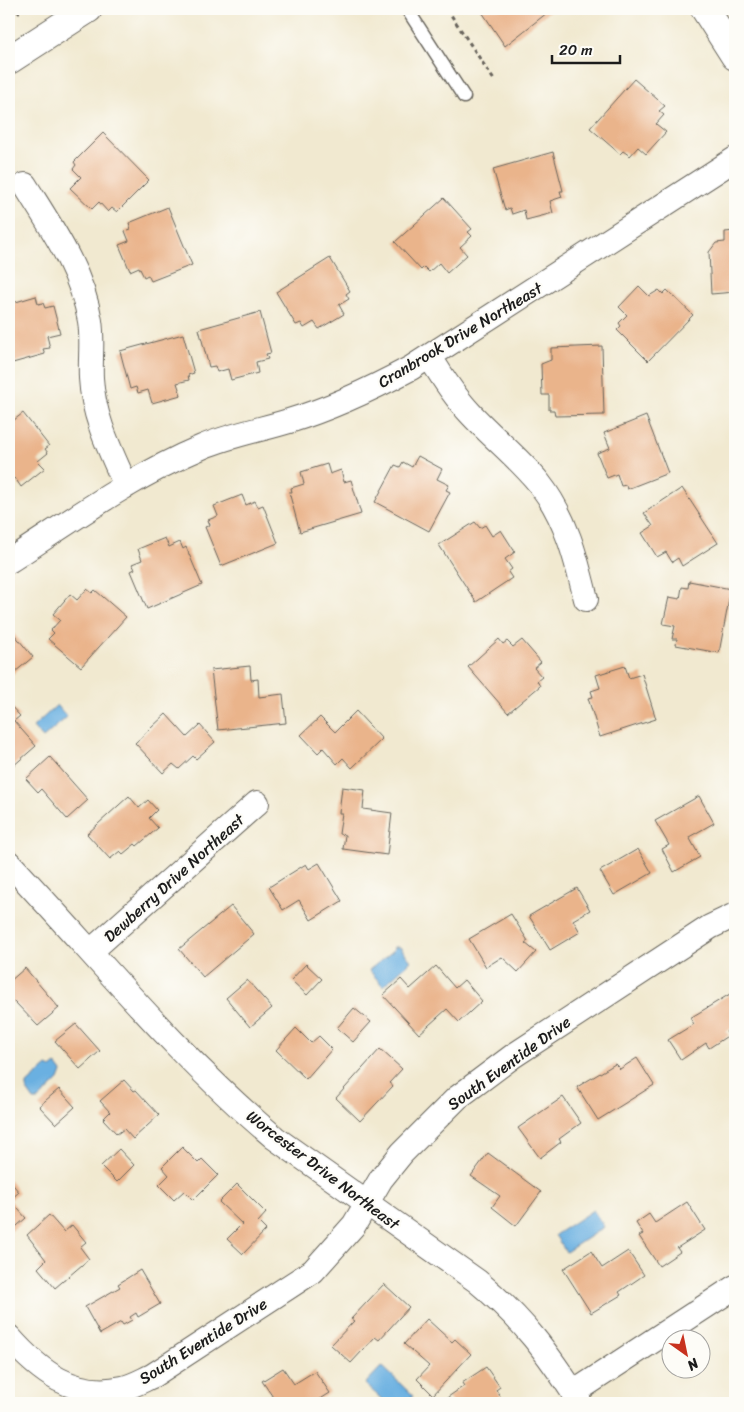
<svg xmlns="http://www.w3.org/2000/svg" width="744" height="1412" viewBox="0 0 744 1412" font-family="Sriracha,sans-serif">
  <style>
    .water { fill: #6bb0e1; stroke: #44667e }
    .building { fill: #eab48b }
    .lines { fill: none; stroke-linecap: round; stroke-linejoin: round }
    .service-casing { stroke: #67645b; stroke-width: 15 }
    .minor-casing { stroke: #67645b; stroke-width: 26 }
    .tertiary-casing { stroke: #67645b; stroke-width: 30 }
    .secondary-casing { stroke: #67645b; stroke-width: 30 }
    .path { stroke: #67645b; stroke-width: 3; stroke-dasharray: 4 4; stroke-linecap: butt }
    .service { stroke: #fff; stroke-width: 12 }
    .minor { stroke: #fff; stroke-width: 24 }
    .tertiary { stroke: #fff; stroke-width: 28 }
    .secondary { stroke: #fff; stroke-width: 28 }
    .labels { text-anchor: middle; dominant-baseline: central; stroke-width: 4.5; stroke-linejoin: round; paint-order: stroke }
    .street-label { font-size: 16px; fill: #1c1c1c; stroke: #fdfcf7 }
  </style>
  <rect width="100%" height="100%" fill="#fdfcf7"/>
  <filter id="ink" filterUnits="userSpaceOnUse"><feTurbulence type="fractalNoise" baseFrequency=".02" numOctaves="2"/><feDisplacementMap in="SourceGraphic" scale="10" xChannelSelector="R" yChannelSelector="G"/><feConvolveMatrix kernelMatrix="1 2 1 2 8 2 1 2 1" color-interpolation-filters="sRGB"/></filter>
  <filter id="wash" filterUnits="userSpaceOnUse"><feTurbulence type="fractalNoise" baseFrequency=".0096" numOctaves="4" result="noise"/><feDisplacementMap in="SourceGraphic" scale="20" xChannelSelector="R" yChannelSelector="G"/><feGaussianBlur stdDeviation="1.12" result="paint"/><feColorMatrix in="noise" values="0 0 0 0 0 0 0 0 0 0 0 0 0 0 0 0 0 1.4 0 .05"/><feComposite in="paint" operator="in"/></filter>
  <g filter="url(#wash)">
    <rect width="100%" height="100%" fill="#f1e9d0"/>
    <path class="water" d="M57,705L67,717L43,738L33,727Z
      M394,947H400L411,961L383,986L369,970L393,951Z
      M56,1064L62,1072L59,1080L38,1100H34L27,1090V1084L47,1066L51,1068Z
      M593,1210L604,1227L566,1252L555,1235Z
      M382,1366L413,1396L407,1403H386L365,1384Z"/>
    <g id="blocks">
      <path class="building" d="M480,9H552L505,46Z
        M634,79L665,106L659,111L664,115L656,124L666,132L646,154L638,147L630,156L623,151L620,154L590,128Z
        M103,133L149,180L117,212L112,208L108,212L99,202L92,209L70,188L81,177L73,169L76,165L74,162Z
        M553,152L563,191H560L562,197L550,201L553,213L526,220L524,210L512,214L510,208L505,210L493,169Z
        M444,198L472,229L468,232L472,236L460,247L467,255L447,273L439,263L429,272L424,267L421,270L395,242Z
        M168,207L192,265L151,281L148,275L144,277L139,267L130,271L119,245L129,241L125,231L131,229L129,223Z
        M735,231V292L711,294L709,252L716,243L725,242V232Z
        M330,258L350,291L346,294L349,299L339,305L344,314L319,329L314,322L304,328L301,323L296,325L276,292Z
        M639,286L649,296L659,290L663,294L667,290L693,315L648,361L617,330L621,326L619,323L627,315L619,307Z
        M36,296L38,304L43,303L45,308L53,306L60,333L47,336L50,348L43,349L45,354L9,364V304Z
        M260,312L271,353L266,354L268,359L256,362L258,373L231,380L228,369L217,372L215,366L209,367L199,329Z
        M183,334L194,373L188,375L189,380L177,383L181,395L152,403L148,390L138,393L136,387L130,389L120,351Z
        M602,346L604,415L555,416L554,410H549V395H542L541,364L551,360V348Z
        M23,413L49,446L45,449L48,453L38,461L45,468L21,487L15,478L9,483V424Z
        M646,416L668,473L627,489L626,485L621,486L617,474L607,478L597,453L610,448L604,433Z
        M418,456L442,469L437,479L449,485L446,490L450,492L429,531L375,502L395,465L400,467L403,462L412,467Z
        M327,464L330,474L341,470L344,482L351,480L361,514L300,532L289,492H292L291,488L304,484L301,472Z
        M682,488L718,543L682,566L678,558L672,562L666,552L657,557L642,533L653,526L644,513Z
        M242,495L246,505L255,501L258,507L263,505L278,543L221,566L205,527L210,525L208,520L218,516L214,506Z
        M475,522L480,528L485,525L492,536L501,530L515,552L505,559L512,569L508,572L512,578L476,602L439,545Z
        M165,538L169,547L180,542L183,549L186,547L202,585L147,609L131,571L135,569L132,564L142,560L138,549Z
        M689,581L731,589L719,653L676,645L677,639H672L675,626L663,624L669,597L680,599L682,587L688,588Z
        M87,589L92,593L95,590L126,617L81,667L48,639L54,633L51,630L60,620L53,614L70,594L77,600Z
        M14,634L33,657L9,677V639Z
        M499,639L503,644L507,641L513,647L522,640L541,662L534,668L542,677L537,681L540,686L508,713L468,667Z
        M250,666L251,680L258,679L259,697L283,694L286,723L218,730L211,670Z
        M625,666L629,678L642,674L656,719L600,737L588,698L593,697L591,691L600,688L596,675Z
        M9,704L20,716L14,721L36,746L12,767L9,764Z
        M356,711L382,739L352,768L343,758L337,764L323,748L318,753L301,735L320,717L335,732Z
        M166,714L187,737L200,725L215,742L196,759L193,756L179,769L173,764L163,773L135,743Z
        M50,757L88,800L67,819L41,789L38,792L26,779Z
        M342,787L365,790L363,809L392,813L387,855L343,849L345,835L339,834L342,813H339Z
        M129,796L139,808L148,800L157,810L149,818L158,828L137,846L135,844L123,854L120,851L110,859L87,834Z
        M699,796L714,823L689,837L700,857L674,872L662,849L669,845L655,821Z
        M638,849L652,873L614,895L600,871Z
        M319,863L342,901L311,920L299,900L283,910L269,887L306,864L309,869Z
        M577,888L590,910L573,920L580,932L550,950L529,916Z
        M231,906L254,934L203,977L179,949Z
        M511,914L528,941L525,943L536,952L518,972L502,957L486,967L469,939Z
        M306,964L322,979L307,995L291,980Z
        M436,966L455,988L464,980L482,1001L459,1022L447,1009L419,1034L383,995L401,979L410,989Z
        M25,968L59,1008L38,1026L14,1001L9,1005V982Z
        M247,980L272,1008L250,1027L226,998Z
        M735,991V1026L726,1032L729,1035L709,1048L706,1043L681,1060L668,1040L694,1024L690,1018Z
        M354,1008L371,1022L353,1042L337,1028Z
        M76,1024L100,1051L80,1069L55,1041Z
        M296,1028L311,1043L319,1036L332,1049L306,1079L276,1050Z
        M380,1049L402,1069L389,1083L393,1086L360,1121L336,1098Z
        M637,1058L654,1085L598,1120L577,1087L615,1064L620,1069Z
        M124,1080L134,1091L136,1090L159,1115L133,1139L124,1129L117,1134L103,1119L110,1112L100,1101Z
        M59,1089L75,1107L56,1124L39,1106Z
        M563,1097L581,1123L559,1139L561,1142L540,1158L518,1128Z
        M182,1147L198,1163L202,1159L218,1175L193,1200L184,1191L174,1200L159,1185L169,1175L162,1167Z
        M119,1149L134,1165L117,1182L101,1166Z
        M488,1153L541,1192L516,1226L492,1207L500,1196L471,1176Z
        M9,1180L19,1192L10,1200L26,1218L9,1233Z
        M237,1184L266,1213L258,1222L266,1230L243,1254L227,1239L242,1224L219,1202Z
        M687,1202L705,1230L677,1248L680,1252L659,1266L639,1236L643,1234L636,1223L649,1214L655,1223Z
        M49,1215L64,1232L72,1225L86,1242L80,1247L89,1259L55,1288L38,1268L46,1260L27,1235Z
        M591,1251L602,1268L628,1251L644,1275L619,1292L621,1295L591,1313L563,1269Z
        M140,1270L160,1304L138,1317L136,1313L130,1317L132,1320L123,1325L121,1322L100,1334L85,1307L120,1287L118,1284Z
        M384,1284L409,1307L379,1340L375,1337L351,1363L331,1345L354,1321L351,1319Z
        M427,1319L452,1342L455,1339L471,1354L433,1395L417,1379L429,1366L404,1344Z
        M486,1367L500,1387L496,1390L505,1403H453L448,1397L464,1386L462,1383Z
        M283,1368L294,1384L315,1371L330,1393L314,1403H307L304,1400L298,1403H277L262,1381Z"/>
    </g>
  </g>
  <g filter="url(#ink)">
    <use href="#blocks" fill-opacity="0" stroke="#67645b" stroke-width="1"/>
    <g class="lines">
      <g class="service-casing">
        <path id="service" d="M407,9L464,97"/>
      </g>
      <g class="minor-casing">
        <path id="minor" d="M25,185C51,227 82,271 90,321C93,340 90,360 91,378C93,417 111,452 126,486
          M430,357C442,377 454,396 470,413C492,437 519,458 539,483C566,517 576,558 586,599
          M9,561C71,521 133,476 202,447C230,435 260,430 289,421C332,408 372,389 411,368L735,159
          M9,863C96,955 177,1056 275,1138L477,1281C523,1319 548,1353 580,1403
          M91,951L257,803
          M9,1337C39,1371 73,1399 123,1388C133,1386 143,1380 152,1376L313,1271L354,1225L381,1179L402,1153L457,1098L513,1056L710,927L735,915
          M573,1393L735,1287"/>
      </g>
      <g class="tertiary-casing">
        <path id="tertiary" d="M705,9L735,56"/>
      </g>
      <g class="secondary-casing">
        <path id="secondary" d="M9,60L88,9"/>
      </g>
      <path class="path" d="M447,9L494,80
        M9,11L20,12"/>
      <use href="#service" class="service"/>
      <use href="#minor" class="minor"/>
      <use href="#tertiary" class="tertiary"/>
      <use href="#secondary" class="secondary"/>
    </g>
  </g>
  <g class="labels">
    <g class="street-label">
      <text transform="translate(460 335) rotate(-31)">Cranbrook Drive Northeast</text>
      <text transform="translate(174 878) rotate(-42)">Dewberry Drive Northeast</text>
      <text transform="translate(509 1063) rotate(-36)">South Eventide Drive</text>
      <text transform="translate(323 1170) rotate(37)">Worcester Drive Northeast</text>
      <text transform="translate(203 1341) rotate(-32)">South Eventide Drive</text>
    </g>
  </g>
  <rect width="744" height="1412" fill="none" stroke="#fdfcf7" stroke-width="30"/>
  <g transform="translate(686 1354) rotate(147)"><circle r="24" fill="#fdfcf7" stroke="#a3a29f"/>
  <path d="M0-4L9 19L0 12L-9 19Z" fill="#c8321e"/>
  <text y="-8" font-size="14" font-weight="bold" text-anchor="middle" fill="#1c1c1c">N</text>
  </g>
  <path d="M552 55v8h68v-8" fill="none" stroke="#1c1c1c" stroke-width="2.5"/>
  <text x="559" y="55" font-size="15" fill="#1c1c1c" stroke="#fdfcf7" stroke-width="4" paint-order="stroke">20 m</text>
</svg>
